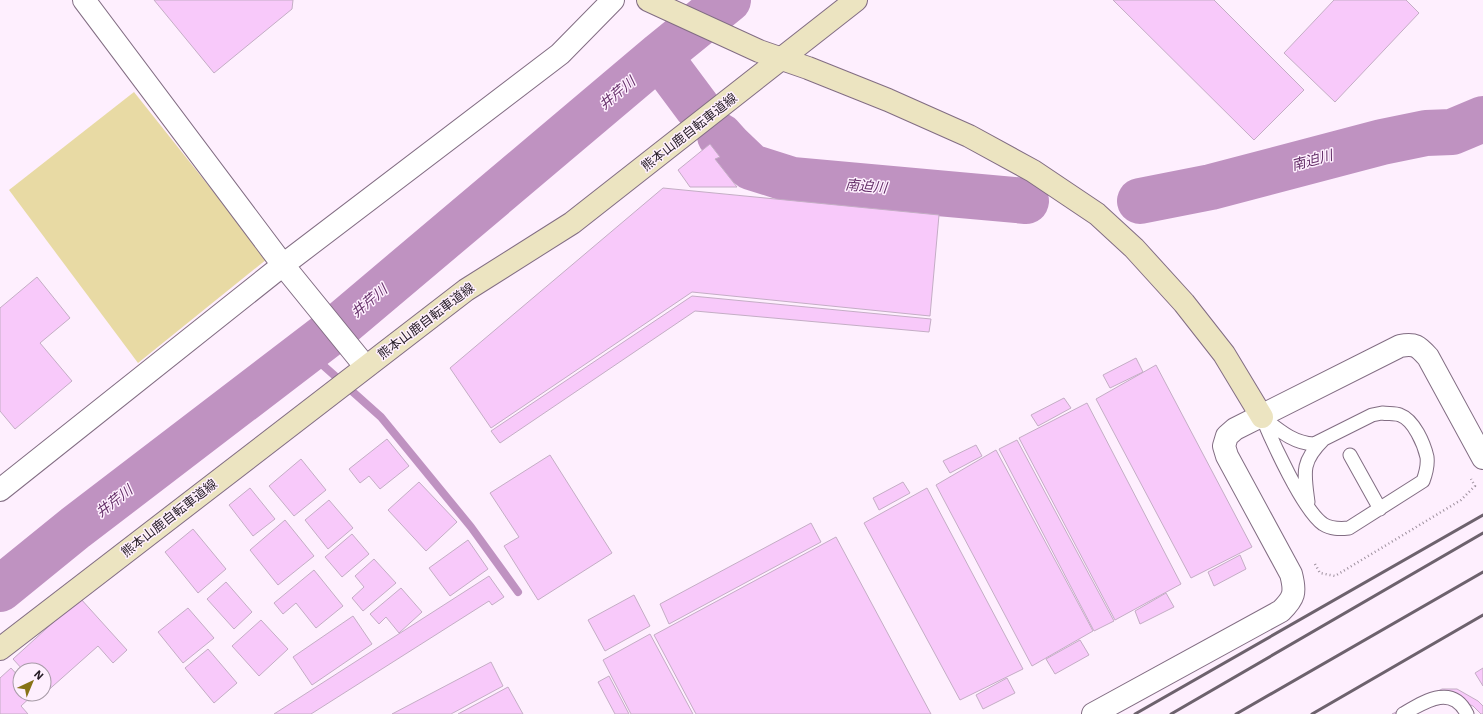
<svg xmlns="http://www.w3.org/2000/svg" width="1483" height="714" viewBox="0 0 1483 714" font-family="'IBM Plex Sans','Noto Sans JP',sans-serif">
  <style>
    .green { fill: #e8daa4 }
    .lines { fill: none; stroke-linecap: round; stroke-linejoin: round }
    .stream { stroke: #bf92c1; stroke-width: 8 }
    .river { stroke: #bf92c1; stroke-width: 46 }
    .building { fill: #f8c9fa; stroke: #c4adc5 }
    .lane-casing { stroke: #826d83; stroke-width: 15 }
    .street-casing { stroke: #826d83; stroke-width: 24 }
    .secondary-casing { stroke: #826d83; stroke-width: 24 }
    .path { stroke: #9d909d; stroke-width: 2.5; stroke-dasharray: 1 3; stroke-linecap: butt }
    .lane { stroke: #fff; stroke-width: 13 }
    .street { stroke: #fff; stroke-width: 22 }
    .secondary { stroke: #ece4c1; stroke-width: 22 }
    .rail { stroke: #6d626d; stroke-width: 3 }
    .labels { text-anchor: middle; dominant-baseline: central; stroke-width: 3; stroke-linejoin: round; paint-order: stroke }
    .street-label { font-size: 13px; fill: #251c25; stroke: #feeffe }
    .water-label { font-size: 14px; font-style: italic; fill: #652f69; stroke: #feeffe }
  </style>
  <rect width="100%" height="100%" fill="#feeffe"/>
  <path class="green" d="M134,92L267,259L138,363L9,190Z"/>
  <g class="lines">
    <path class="stream" d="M307,351L381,417L471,527L518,592"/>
    <path class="river" d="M659,56L697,107
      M720,136L729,146L751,167L792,180L1026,201
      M1140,201L1211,187L1382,142L1426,133L1452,132L1483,119
      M0,589L75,528L338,327L659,56L728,0"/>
  </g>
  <path class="building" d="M154,0H293L292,9L214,73Z
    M1113,0H1214L1304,90L1254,140Z
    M1334,0H1406L1419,13L1335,102L1284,53Z
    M710,144L720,157L715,159L737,187H690L678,170Z
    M663,188L939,215L930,316L692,292L491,428L450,368Z
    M37,277L70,318L40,343L72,381L15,429L0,411V308Z
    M692,296L931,319L929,332L695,311L500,443L491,431Z
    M1136,358L1143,372L1110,388L1103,375Z
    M1156,365L1252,547L1191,578L1096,399Z
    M1064,398L1071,408L1038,426L1031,415Z
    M1087,403L1181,584L1115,620L1019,438Z
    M387,439L409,466L380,489L369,476L360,483L349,469Z
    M1017,440L1114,621L1094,631L999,449Z
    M976,445L982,456L950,473L943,461Z
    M996,450L1093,631L1032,666L936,485Z
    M550,455L612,553L538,600L504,546L519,537L490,493Z
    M301,459L326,490L294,516L269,486Z
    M419,482L457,522L426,551L388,510Z
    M903,482L910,493L879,510L873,498Z
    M250,488L275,519L253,536L229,505Z
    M927,488L1023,669L960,700L864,523Z
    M329,500L353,528L328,549L305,520Z
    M285,520L314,556L278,585L250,550Z
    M811,523L821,542L669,624L660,604Z
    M193,529L226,569L198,593L165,552Z
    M352,534L369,554L342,577L325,557Z
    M836,537L931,714H696L654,635Z
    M468,540L488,569L450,596L429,568Z
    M1240,555L1246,569L1214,586L1208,572Z
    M374,559L396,583L363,611L352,598L364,587L355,576Z
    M314,570L343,606L316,628L296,603L283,614L274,603Z
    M489,576L504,597L492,605L489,601L311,714H274Z
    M226,582L252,612L234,629L207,599Z
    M401,588L422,612L399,633L386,617L379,624L370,614Z
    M1166,593L1174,607L1140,624L1135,611Z
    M634,595L650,626L605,651L588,620Z
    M80,598L127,650L113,663L98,646L44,694V670H23L13,659Z
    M188,608L214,638L183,663L158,632Z
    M353,616L372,644L312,685L293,657Z
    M261,620L288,649L259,676L232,646Z
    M650,634L693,714H631L603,660Z
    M1080,640L1089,655L1055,674L1046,659Z
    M208,649L237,683L214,703L185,668Z
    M491,662L503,686L451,714H392Z
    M11,668L20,678V694H34L21,706L28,714H0V678Z
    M1483,668V686L1475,673Z
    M609,676L629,714H615L598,682Z
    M1007,678L1015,693L983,709L976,695Z
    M508,687L523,714H458Z
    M1442,689H1457L1478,701L1483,706V714H1481L1473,706L1456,699H1446L1415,714H1392Z"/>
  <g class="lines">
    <g class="lane-casing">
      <path id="lane" d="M1382,413C1388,414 1395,413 1400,415C1414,420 1424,444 1427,457C1428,465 1426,473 1423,481L1349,528C1339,529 1331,529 1323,524C1303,510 1272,441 1262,417C1279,430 1293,443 1314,444L1372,415Z
        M1350,455L1380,509
        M1308,502C1304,472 1301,462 1323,440
        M1403,714C1424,702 1452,683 1467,714"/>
    </g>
    <g class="street-casing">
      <path id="street" d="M84,0L283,265L365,366
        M0,490L283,265L560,54L613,0
        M1093,714L1281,611C1294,598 1296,593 1291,574L1227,456L1224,446L1227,436L1235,429L1400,346C1415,343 1418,346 1428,357L1483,458"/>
    </g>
    <g class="secondary-casing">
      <path id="secondary" d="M648,0L759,51L808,68L888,100L969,136L1033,171L1097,214L1134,248L1184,303L1224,354L1262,417
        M0,649L466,290L572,223L856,0"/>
    </g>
    <path class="path" d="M1315,564L1320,573L1335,576L1461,500L1475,486L1471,479"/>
    <use href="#lane" class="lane"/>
    <use href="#street" class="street"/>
    <use href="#secondary" class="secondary"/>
    <path class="rail" d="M1135,714L1483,515
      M1171,714L1483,533
      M1236,714L1483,572
      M1312,714L1483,615"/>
  </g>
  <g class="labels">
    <g class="street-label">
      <text transform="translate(689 132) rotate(-38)">熊本山鹿自転車道線</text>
      <text transform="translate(426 321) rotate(-37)">熊本山鹿自転車道線</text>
      <text transform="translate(169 518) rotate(-38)">熊本山鹿自転車道線</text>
    </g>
    <g class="water-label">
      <text transform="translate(617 93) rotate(-40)">井芹川</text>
      <text transform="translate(1312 160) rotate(-15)">南迫川</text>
      <text transform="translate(866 186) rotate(5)">南迫川</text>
      <text transform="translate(369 301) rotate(-40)">井芹川</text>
      <text transform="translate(114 501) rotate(-38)">井芹川</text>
    </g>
  </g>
  <g transform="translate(32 682) rotate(44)"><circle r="19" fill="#feeffe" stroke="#a79ba7"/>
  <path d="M0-3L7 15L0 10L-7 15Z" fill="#877316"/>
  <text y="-6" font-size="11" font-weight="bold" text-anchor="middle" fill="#251c25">N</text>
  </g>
</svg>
